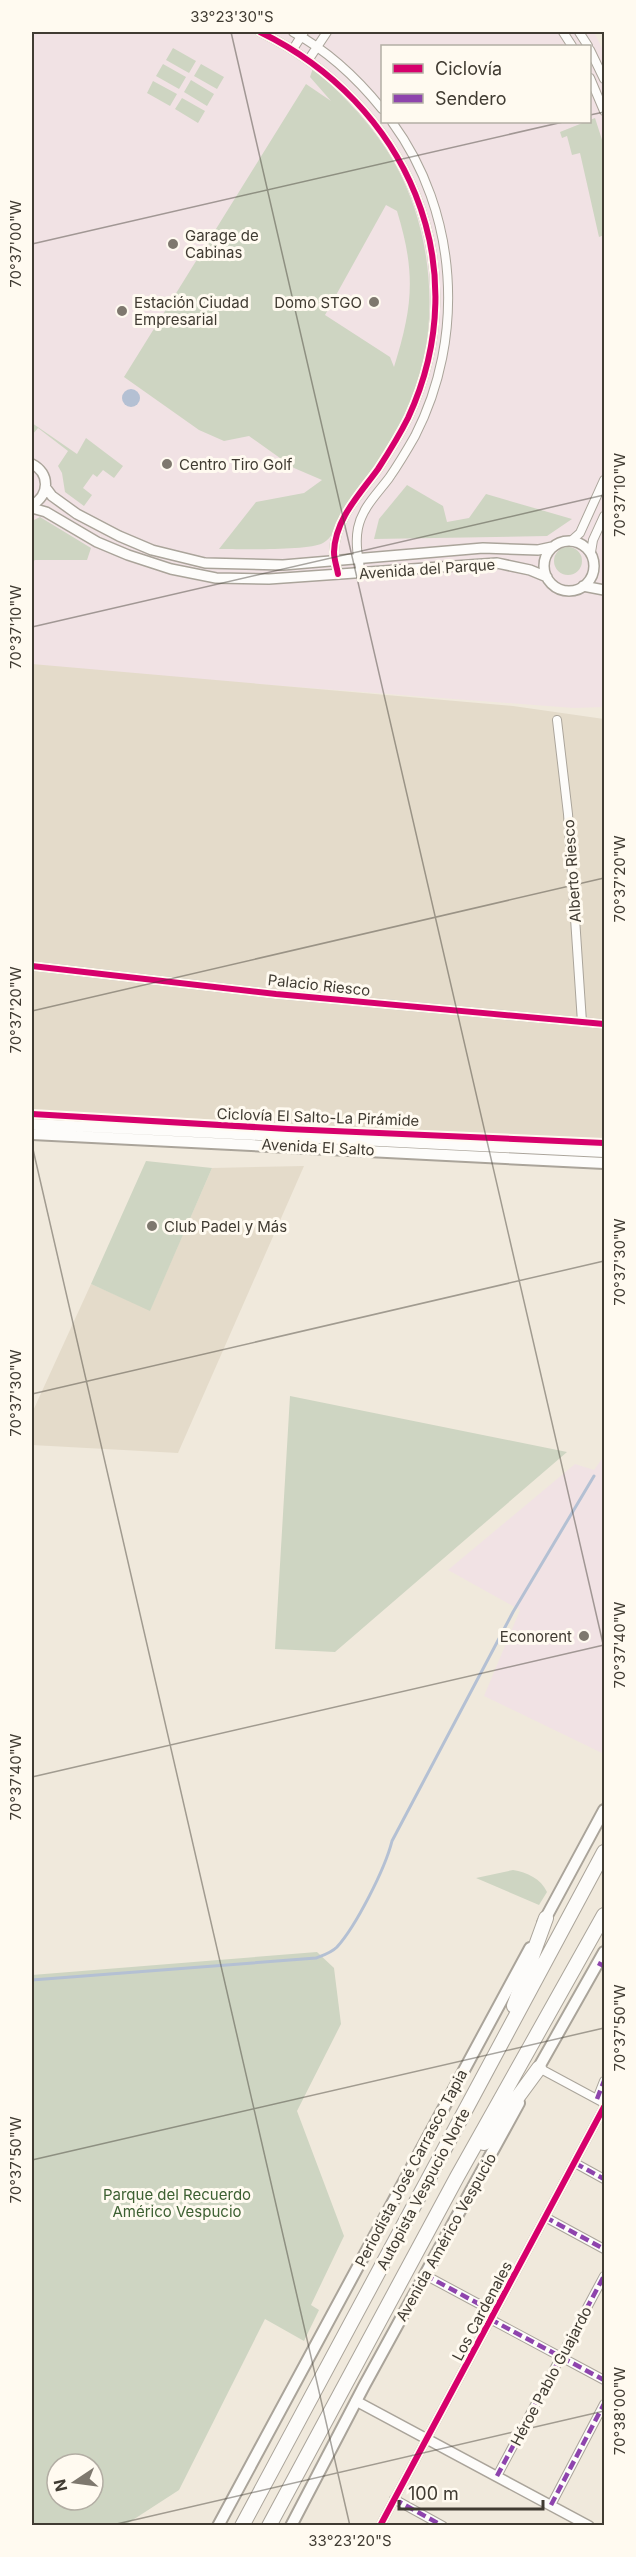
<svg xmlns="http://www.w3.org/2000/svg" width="636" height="2557" viewBox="0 0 636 2557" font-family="Inter,sans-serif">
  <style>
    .commercial { fill: #f1e2e4; fill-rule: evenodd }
    .industrial { fill: #e4dbca }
    .green { fill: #ced5c2; fill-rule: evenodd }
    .water { fill: #b4c0d3 }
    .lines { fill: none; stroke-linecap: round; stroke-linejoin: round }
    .stream { stroke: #b4c0d3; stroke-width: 3 }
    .minor-casing { stroke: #aaa49a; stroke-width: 10 }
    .tertiary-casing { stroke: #aaa49a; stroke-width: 12 }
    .secondary-casing { stroke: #aaa49a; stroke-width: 14 }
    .motorway-casing { stroke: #aaa49a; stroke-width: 16 }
    .minor { stroke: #fdfcfa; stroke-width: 8 }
    .tertiary { stroke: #fdfcfa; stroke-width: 9 }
    .secondary { stroke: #fdfcfa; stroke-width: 10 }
    .motorway { stroke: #fdfcfa; stroke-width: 14 }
    .quiet { stroke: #8e44ad; stroke-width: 4.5; stroke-dasharray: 9 4.5; stroke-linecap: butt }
    .cycleway-casing { stroke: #fffaf0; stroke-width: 10 }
    .cycleway { stroke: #d6006c; stroke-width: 6 }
    .ticks { fill: none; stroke: #403b32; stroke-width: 1.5; stroke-opacity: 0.45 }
    .poi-dot { fill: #7e786e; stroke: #fffaf0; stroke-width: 2 }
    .labels { text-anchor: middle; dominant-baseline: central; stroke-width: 6; stroke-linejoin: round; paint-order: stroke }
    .poi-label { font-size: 15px; fill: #403b32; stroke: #fffaf0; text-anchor: start }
    .street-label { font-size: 15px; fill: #403b32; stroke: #fffaf0 }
    .park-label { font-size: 15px; fill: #3d6032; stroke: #fffaf0 }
    .neatline { fill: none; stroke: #403b32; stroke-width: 2 }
    .ticks-label { font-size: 15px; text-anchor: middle; fill: #403b32 }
  </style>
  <rect width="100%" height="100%" fill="#f0e9dc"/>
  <path class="commercial" d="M32,32H594L604,52V707L574,708L32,667ZM382,46H590V122H382Z
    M604,1456V1754L484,1696L520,1610L448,1570L575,1464L594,1470Z"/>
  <path class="industrial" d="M32,664L513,706L604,719V1140L32,1110Z
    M304,1166L178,1453L32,1445V1413L91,1284L150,1310L212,1168Z"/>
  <path class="green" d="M173,48L196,61L189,73L166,60Z
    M163,64L186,77L179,89L156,76Z
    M201,64L224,77L217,89L194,76Z
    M313,68C344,96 374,126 395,164C438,241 442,348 400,427C389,447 376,465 362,483C350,498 336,537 323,543C308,551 238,549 219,549L256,502L304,493L322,480L294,468L249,436L224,441L199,430L124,377L306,84L331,101L310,77ZM386,205L397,211C416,273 413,306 394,367L390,357L325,315Z
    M191,80L214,94L207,106L184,92Z
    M153,81L177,94L170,106L147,93Z
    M182,98L205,111L198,123L175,109Z
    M595,118L604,146V235L599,237L580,153L572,155L567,136L562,138L560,132Z
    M32,423L77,454L86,438L123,466L114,478L103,470L97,477L93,474L83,488L92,495L84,506L65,492L62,473L58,466L68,451L38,428L32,435Z
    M407,485L443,506L447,522L469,518L486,494L572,519L547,536L374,539L379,519Z
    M40,517L91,548L87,560H35L32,562V521Z
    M554 561a14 14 0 1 1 28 0a14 14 0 1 1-28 0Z
    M146,1161L212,1168L150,1311L91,1284Z
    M290,1396L567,1452L335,1652L275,1649Z
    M513,1870C527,1872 541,1879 547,1892L539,1905L476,1878Z
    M317,1952L334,1968L341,2024L297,2111L344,2236L311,2305L319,2310L304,2341L265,2319L179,2490L125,2525H32V1975ZM57,2464H93V2500H57Z"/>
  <path class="water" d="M122 398a9 9 0 1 1 18 0a9 9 0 1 1-18 0Z"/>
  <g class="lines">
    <path class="stream" d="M32,1980L316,1958C324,1955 331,1953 337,1947C356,1926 385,1869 392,1841L513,1612L594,1476"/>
    <g class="minor-casing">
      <path id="minor" d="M260,32C406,103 479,265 408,418C399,436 389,452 378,469C360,494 335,519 334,552C334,560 337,567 338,574
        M293,32C328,51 357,78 382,109
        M563,32L572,46
        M579,32L588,46
        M293,49L304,32
        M590,50L604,79
        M309,59L327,32
        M590,78L604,111
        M571,541L580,533L604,480
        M591,552L593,540L604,516
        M361,573C358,558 355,543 358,528C362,508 377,494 389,478C398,465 407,450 415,436C466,337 458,212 392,122
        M557,720L568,814L582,1022
        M32,966L276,994L604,1024
        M539,2068L604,2103
        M597,2099L604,2081
        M575,2163L604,2179
        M545,2217L604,2249
        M425,2275L494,2312
        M490,2319L604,2380
        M497,2476L604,2276
        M394,2499L443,2526
        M551,2505L604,2404
        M380,2526L604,2107"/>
    </g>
    <g class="tertiary-casing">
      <path id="tertiary" d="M32,464C50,473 50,495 32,505
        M46,488L52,496L77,514L119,536L152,550L205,563L283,565L483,548L538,550L552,547
        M32,508L46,512L97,542L128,555L171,569L216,578L269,579L497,563L530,570L547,577
        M544 566a25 25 0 1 1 50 0a25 25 0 1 1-50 0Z
        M583,586L604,590
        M356,2401L589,2526"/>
    </g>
    <g class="secondary-casing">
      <path id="secondary" d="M32,1124L604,1152
        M32,1134L604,1163
        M543,1923L604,1810
        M535,2074L604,1952
        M218,2526L530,1948
        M291,2526L364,2386L519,2103"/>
    </g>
    <g class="motorway-casing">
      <path id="motorway" d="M514,2006L546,1918
        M484,2143L539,2068
        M242,2526L604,1852
        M269,2526L457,2177L604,1915"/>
    </g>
    <use href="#minor" class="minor"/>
    <use href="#tertiary" class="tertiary"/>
    <use href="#secondary" class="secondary"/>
    <use href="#motorway" class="motorway"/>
    <path class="quiet" d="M598,1963L604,1966
      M597,2099L604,2081
      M575,2163L604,2179
      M545,2217L604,2249
      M425,2275L494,2312
      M490,2319L604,2380
      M497,2476L604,2276
      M394,2499L443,2526
      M551,2505L604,2404"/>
    <g class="cycleway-casing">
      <path id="cycleway" d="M260,32C406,103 479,265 408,418C399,436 389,452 378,469C360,494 335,519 334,552C334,560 337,567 338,574
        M32,966L276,994L604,1024
        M32,1114L288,1129L604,1143
        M380,2526L604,2107"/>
    </g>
    <use href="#cycleway" class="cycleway"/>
  </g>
  <path class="ticks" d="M231,32L604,1648M590,115L604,112M32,244L563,122M32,627L604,495M32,1011L604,878M32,1145L350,2526M32,1394L604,1261M32,1777L604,1645M32,2160L604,2028M108,2526L604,2411"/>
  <g class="poi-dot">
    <circle cx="173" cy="244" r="6"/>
    <circle cx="374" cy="302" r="6"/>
    <circle cx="122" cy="311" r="6"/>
    <circle cx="167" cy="464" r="6"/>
    <circle cx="152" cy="1226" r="6"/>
    <circle cx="584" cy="1636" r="6"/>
  </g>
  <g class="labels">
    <g class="poi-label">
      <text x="185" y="235">Garage de<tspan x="185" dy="17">Cabinas</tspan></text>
      <text x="134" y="302">Estación Ciudad<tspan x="134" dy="17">Empresarial</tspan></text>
      <text x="362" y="302" text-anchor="end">Domo STGO</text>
      <text x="179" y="464">Centro Tiro Golf</text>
      <text x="164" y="1226">Club Padel y Más</text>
      <text x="572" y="1636" text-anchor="end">Econorent</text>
    </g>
    <g class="street-label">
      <text transform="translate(427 569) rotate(-4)">Avenida del Parque</text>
      <text transform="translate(572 871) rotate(-94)">Alberto Riesco</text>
      <text transform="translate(319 985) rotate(6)">Palacio Riesco</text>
      <text transform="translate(318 1117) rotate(2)">Ciclovía El Salto-La Pirámide</text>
      <text transform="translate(318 1147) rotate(3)">Avenida El Salto</text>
      <text transform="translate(411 2168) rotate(-62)">Periodista José Carrasco Tapia</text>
      <text transform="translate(423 2189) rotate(-62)">Autopista Vespucio Norte</text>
      <text transform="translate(446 2237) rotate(-61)">Avenida Américo Vespucio</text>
      <text transform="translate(482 2311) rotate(-62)">Los Cardenales</text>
      <text transform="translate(551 2376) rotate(-62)">Héroe Pablo Guajardo</text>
    </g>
    <g class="park-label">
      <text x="177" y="2194">Parque del Recuerdo<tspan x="177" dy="17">Américo Vespucio</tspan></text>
    </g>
  </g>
  <rect width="636" height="2557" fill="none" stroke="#fffaf0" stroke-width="66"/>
  <rect x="381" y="45" width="210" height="78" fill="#fffaf0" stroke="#b3aea4" stroke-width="1.5"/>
  <rect x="393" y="64" width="30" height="9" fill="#d6006c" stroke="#b3aea4" stroke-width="1.5"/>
  <text x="435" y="75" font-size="18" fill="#403b32">Ciclovía</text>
  <rect x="393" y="94" width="30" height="9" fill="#8e44ad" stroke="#b3aea4" stroke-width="1.5"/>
  <text x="435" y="105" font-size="18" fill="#403b32">Sendero</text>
  <g transform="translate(75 2482) rotate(257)"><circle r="28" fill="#fffaf0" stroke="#b3aea4" stroke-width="1.5"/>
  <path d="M0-4.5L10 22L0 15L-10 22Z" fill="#7e786e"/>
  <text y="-9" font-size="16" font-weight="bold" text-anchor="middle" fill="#403b32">N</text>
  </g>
  <path d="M399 2500v9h144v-9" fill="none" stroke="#403b32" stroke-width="3"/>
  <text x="408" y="2500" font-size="18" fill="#403b32" stroke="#fffaf0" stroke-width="4.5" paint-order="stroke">100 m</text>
  <rect x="33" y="33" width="570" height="2491" class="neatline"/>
  <g class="ticks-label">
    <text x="232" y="22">33°23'30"S</text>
    <text transform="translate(16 244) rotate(-90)" y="5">70°37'00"W</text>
    <text transform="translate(620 495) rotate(-90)" y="5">70°37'10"W</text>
    <text transform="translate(16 627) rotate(-90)" y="5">70°37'10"W</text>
    <text transform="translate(620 879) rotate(-90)" y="5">70°37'20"W</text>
    <text transform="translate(16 1010) rotate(-90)" y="5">70°37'20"W</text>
    <text transform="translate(620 1262) rotate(-90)" y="5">70°37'30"W</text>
    <text transform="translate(16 1393) rotate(-90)" y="5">70°37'30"W</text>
    <text transform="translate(620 1645) rotate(-90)" y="5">70°37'40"W</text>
    <text transform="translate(16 1777) rotate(-90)" y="5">70°37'40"W</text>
    <text transform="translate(620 2028) rotate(-90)" y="5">70°37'50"W</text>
    <text transform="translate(16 2160) rotate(-90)" y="5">70°37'50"W</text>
    <text transform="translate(620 2411) rotate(-90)" y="5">70°38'00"W</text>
    <text x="350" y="2546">33°23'20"S</text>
  </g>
</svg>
